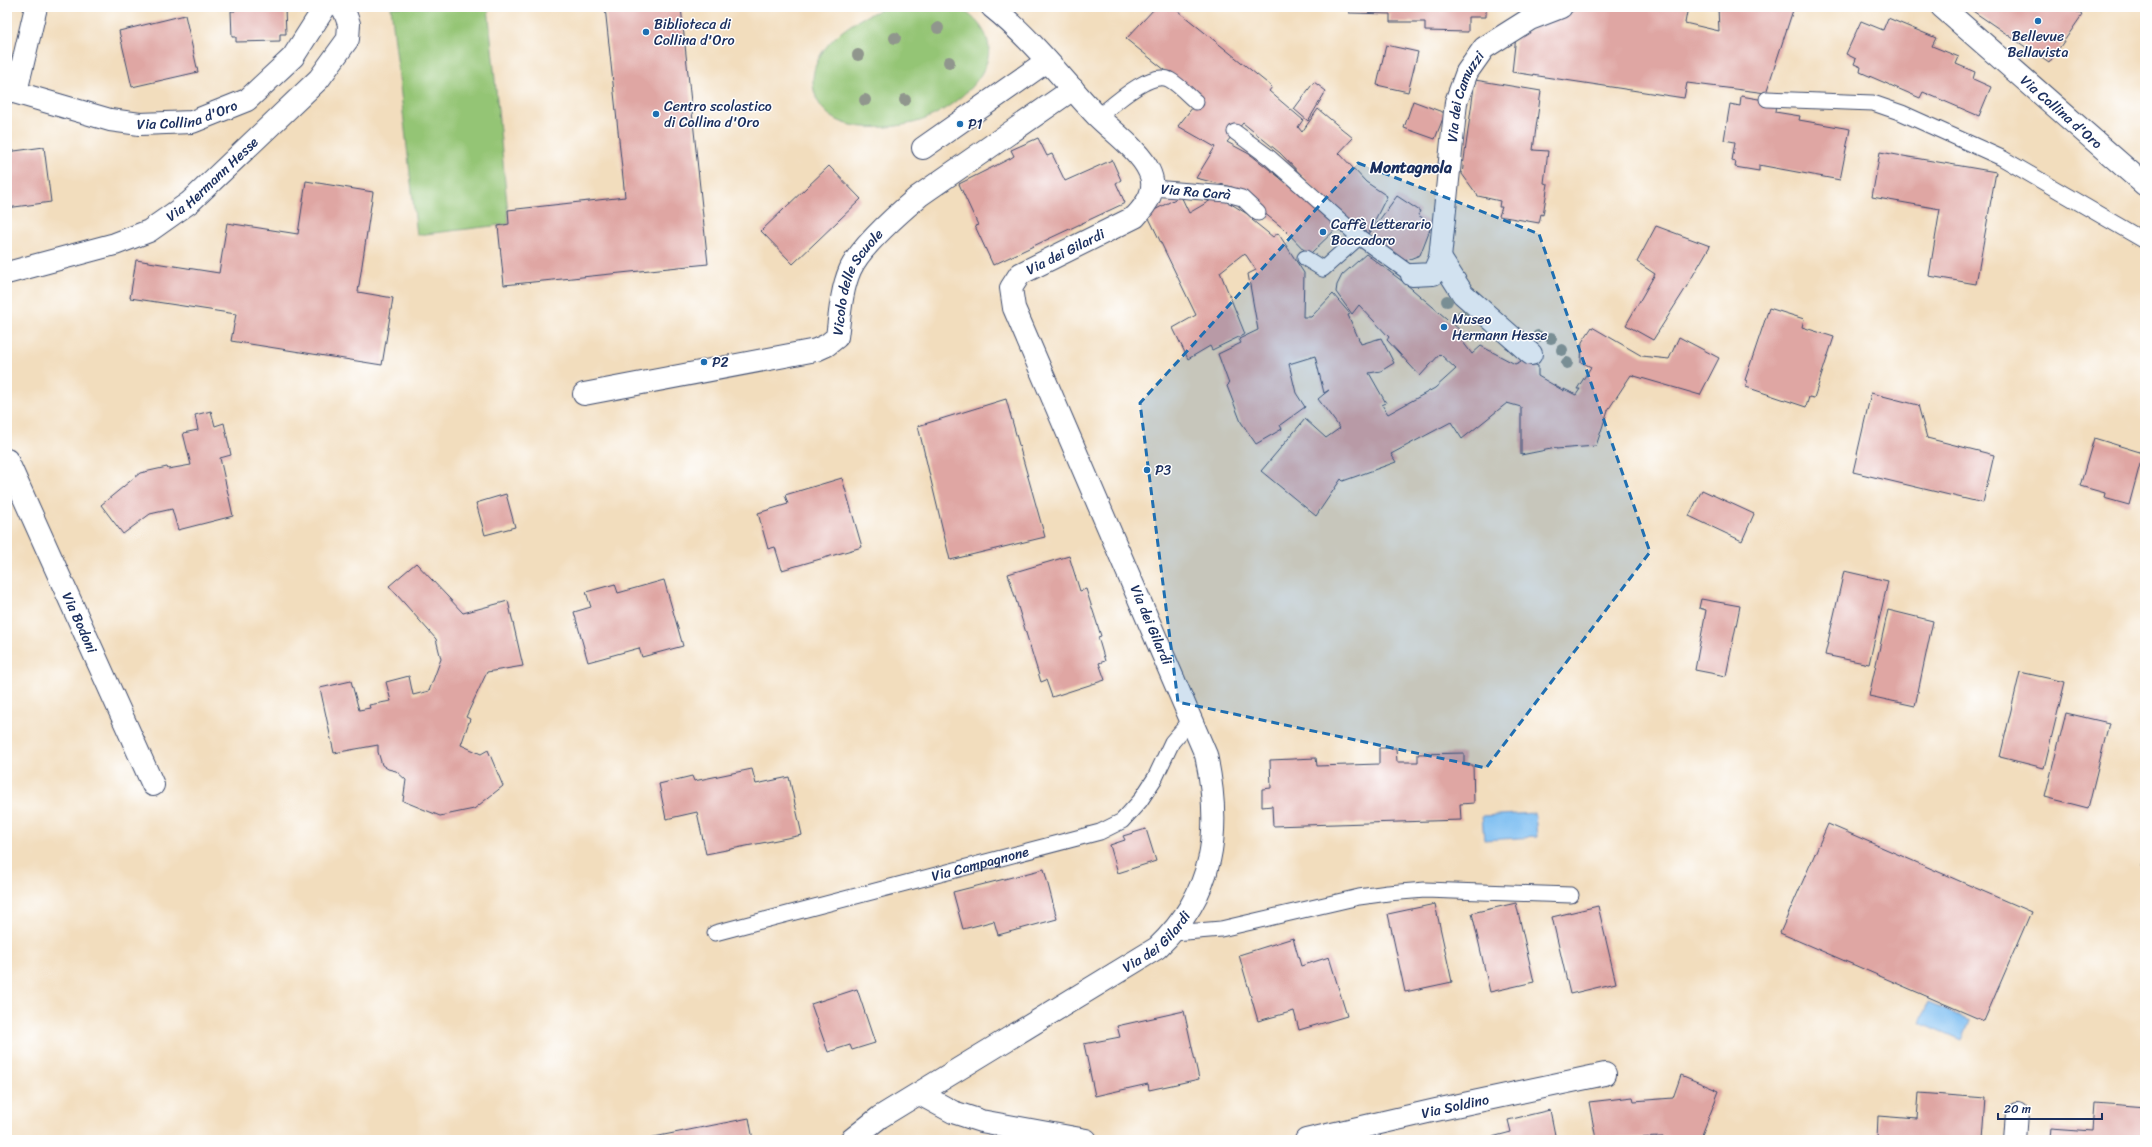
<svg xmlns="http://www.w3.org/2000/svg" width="2152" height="1147" viewBox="0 0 2152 1147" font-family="Sriracha,sans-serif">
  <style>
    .green { fill: #94c574; stroke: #587a69 }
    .water { fill: #7cbdf1; stroke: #4c76a8 }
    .building { fill: #dfa6a3 }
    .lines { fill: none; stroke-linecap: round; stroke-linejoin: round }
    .service-casing { stroke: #3b496c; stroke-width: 17 }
    .minor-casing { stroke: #3b496c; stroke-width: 24 }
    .tertiary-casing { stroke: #3b496c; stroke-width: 24 }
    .service { stroke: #fff; stroke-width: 15 }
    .minor { stroke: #fff; stroke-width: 22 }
    .tertiary { stroke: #fff; stroke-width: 22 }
    .tree { fill: #90968d }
    .marked { fill: #1f6fb2; fill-opacity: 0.2; stroke: #1f6fb2; stroke-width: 3; stroke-dasharray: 8 5; stroke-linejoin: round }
    .poi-dot { fill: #1f6fb2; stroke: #fff; stroke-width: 1.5 }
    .labels { text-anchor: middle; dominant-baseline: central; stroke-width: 3; stroke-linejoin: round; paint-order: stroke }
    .poi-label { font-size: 14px; fill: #1b2f5e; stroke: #fff; text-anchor: start }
    .street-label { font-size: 14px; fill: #1b2f5e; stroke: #fff }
    .quarter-label { font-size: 16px; font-weight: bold; fill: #1b2f5e; stroke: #fff }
  </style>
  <rect width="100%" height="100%" fill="#fff"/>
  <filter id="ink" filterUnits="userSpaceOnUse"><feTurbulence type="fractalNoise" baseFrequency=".025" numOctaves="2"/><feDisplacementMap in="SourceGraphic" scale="8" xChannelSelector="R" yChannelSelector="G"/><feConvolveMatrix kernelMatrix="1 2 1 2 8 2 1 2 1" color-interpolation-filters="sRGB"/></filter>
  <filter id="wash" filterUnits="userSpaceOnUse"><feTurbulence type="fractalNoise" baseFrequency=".012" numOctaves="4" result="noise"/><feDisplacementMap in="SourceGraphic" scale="16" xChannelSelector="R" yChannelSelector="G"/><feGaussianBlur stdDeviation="0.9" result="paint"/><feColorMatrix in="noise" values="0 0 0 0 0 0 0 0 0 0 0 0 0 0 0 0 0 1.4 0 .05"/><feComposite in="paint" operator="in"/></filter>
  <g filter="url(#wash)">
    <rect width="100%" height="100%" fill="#f2ddbd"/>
    <path class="green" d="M391,7H488L509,224L417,235Z
      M889,7C903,7 944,4 955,7C967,11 977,20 983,30C1008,69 947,115 913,123C891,128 865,130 844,123C830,118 819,108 815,94C802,52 854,17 889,7Z"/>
    <path class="water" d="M1535,813L1537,837L1484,840L1482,816Z
      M1928,1003L1970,1020L1962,1040L1920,1022Z"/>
    <g id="blocks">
      <path class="building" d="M235,7L285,8L286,34H280V41L236,42V37H232L231,11H235Z
        M605,7H681L708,264L504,285L498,226L509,224L508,210L625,197Z
        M1156,7H1173L1272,87L1269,91L1303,120L1298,127L1302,132L1318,109L1353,138L1339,153L1366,182L1387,196L1367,236L1343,218L1280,153L1243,123L1227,142L1251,155L1340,225L1309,255L1284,229L1232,187L1196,178L1215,147L1178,126L1200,98L1126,39Z
        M1349,7H1486V17H1468V32L1425,31V22H1390V14L1349,13Z
        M1586,7H1688L1685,23L1719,31L1718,7H1794L1766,93L1687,83L1684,98L1512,72L1516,36L1575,10Z
        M1967,7H2070L2082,15L2049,63Z
        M185,15L198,72L132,87L119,31Z
        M1888,18L1936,38L1932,46L1959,57L1956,64L1975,72L1973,79L1991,87L1979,116L1923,92L1920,98L1860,72L1861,67L1854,64L1856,59L1846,54L1861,21L1883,30Z
        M1386,45L1418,52L1408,92L1377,85Z
        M1475,80L1541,91L1533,150L1548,151L1544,183L1548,184L1543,215L1541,214L1539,223L1499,216L1502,207H1499L1500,201L1478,196L1462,174Z
        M1314,82L1326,91L1308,121L1294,109Z
        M1741,96L1776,102L1775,112L1800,116L1799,120L1850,129L1840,180L1759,165V171L1735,167L1736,162L1732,161L1735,142L1724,140L1730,104L1740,106Z
        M1413,101L1445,113L1435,139L1404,128Z
        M1038,138L1047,156L1052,154L1065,181L1112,160L1121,180L1116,183L1125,203L993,265L975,226L978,225L959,184L1011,158L1014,156L1011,150Z
        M44,147L51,202L7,208V152Z
        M1880,152L1996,172L1976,284L1929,276L1940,209L1872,197Z
        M829,166L861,199L793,264L761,231Z
        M306,181L373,192L358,292L393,298L382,365L231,341L236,314L130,298L136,260L219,273L227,223L298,234Z
        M1181,196L1189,213L1218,196L1254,218L1252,220L1273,237L1278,233L1304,273L1303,317H1311L1333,294L1350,314L1348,315L1361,344L1381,338L1394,363L1381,371L1369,373L1386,403L1382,405L1388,414L1435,388L1456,369L1440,354L1420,376L1387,340L1389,337L1359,305L1352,314L1336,292L1337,285L1342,275L1366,254L1406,284L1460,330L1457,334L1472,354L1481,346L1515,364L1524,360L1538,366V376L1564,391V389L1576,395L1580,389H1577L1591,367L1581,362L1582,342L1592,327L1642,356L1669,359L1679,337L1719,358L1700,395L1631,375L1608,410L1596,446L1556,449V448L1521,455V407L1507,403L1462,439L1451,422L1391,454L1396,462L1343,481L1341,479L1316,516L1261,471L1305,419L1326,438L1340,428L1318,399L1329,390L1324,393L1315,356L1289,364L1296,393L1305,407L1280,425L1282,429L1256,444L1241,422L1227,386L1229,384L1218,354L1241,343L1239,339L1258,330L1248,274L1256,270L1246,255L1243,254L1220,272L1245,334L1212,350L1210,346L1188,359L1173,328L1196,315L1147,214Z
        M1397,196L1420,211L1418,215L1432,224L1420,255L1402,262L1369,234Z
        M7,220L10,237H7Z
        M1656,226L1710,246L1684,291L1653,340L1626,325L1655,274L1637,262Z
        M1769,308L1804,319L1802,327L1834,337L1814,398L1809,397L1806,407L1746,387L1747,381L1745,380Z
        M1871,393L1918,405L1927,438L1994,455L1983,503L1853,472Z
        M1006,399L1045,537L950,560L918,426Z
        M211,411L215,426L224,423L231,455L220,458L233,516L178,530L172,509L150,514L123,534L101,505L140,473L167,467L168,469L191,465L183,433L198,430L195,415Z
        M2094,438L2143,453L2129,505L2104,498L2105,493L2080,486Z
        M842,478L862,547L782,570L775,547L768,549L758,513L788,504L785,495Z
        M1702,490L1754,514L1742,541L1689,516Z
        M506,494L515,527L485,535L476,503Z
        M1069,556L1080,591L1086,589L1101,636L1098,637L1105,661L1099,663L1105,680L1052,697L1046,680L1041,682L1008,574Z
        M416,563L463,613L508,601L523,666L487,672L466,717L470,719L461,745L481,754L488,750L503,786L474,809L440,816L403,801L406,780L396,771L388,769L382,765L378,752V745L334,753L320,688L351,681L359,710L370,708L369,705L391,701L386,682L409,676L413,695L429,691L441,659L436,639L389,586Z
        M1844,571L1888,581L1869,664L1825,655Z
        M664,580L683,646L642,657L639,648L588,662L574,612L591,607L586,592L615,584L618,593Z
        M1701,599L1740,606L1726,676L1695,670L1706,610L1699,608Z
        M1888,610L1933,621L1915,706L1869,696Z
        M2020,672L2065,682L2044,768L2000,757Z
        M2066,713L2109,723L2088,808L2045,797Z
        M1379,748H1396L1397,762H1418V754L1464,753V765H1473L1474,803L1460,804L1461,820L1273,826L1272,806L1262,807V789L1271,788L1270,760L1316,758L1317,766L1379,764Z
        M752,769L756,784L789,777L802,835L706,854L697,812L666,819L659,784L692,776L694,781Z
        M1828,824L2031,912L1984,1021L1780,933Z
        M1146,829L1156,861L1118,873L1110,845L1125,840L1123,836Z
        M2144,854H2145V867H2142Z
        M1044,869L1057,919L998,935L994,921L963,929L953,892Z
        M1516,903L1534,982L1490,992L1472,913Z
        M1435,904L1452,982L1405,992L1388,914Z
        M1598,906L1616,983L1570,994L1552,917Z
        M1293,938L1301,966L1329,957L1347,1016L1299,1030L1294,1011L1258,1021L1239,955Z
        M857,989L875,1043L852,1050L850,1045L828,1052L811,1004Z
        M1184,1011L1199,1079L1149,1090L1148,1084L1095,1096L1084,1044L1120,1037L1117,1026Z
        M1681,1075L1719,1091L1700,1140H1664L1663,1137L1596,1139L1589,1102L1633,1097L1634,1101L1673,1098Z
        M1919,1093L1986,1098L1983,1140H1877L1878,1116L1917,1119Z
        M2095,1103L2145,1107V1140H2050L2051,1128L2093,1131Z
        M1550,1110L1556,1140H1492V1137L1511,1132L1508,1120Z
        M749,1118L753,1140H645L644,1139Z"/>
    </g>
  </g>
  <g filter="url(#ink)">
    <use href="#blocks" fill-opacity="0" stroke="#3b496c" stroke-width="1"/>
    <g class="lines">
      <g class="service-casing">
        <g id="service">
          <path d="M1767,99L1873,103L1902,113L2002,158L2145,241"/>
          <path d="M1098,117C1113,105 1151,69 1170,80C1179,85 1188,95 1196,102"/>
          <path d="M1235,132L1270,158L1359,237"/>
          <path id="s1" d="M1153,188L1227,194L1242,198L1258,213"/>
          <path d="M1305,258L1323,269L1359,237L1412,275"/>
          <path id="s2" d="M715,933L1100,832L1122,821L1140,801L1155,778L1172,742L1192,719"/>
          <path d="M1174,933L1221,929L1359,897L1388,893L1425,890L1571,895"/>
        </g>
      </g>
      <g class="minor-casing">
        <g id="minor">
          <path d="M16,92L36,7"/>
          <path d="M923,148L1047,61"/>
          <path d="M1440,258L1463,294L1531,354"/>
          <path id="s3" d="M7,273L115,244L149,231L190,202L319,79L348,39L349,24L344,10L341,7"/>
          <path id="s4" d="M1412,275L1433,274L1440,258L1456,102L1467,72L1484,48L1530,19L1561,7"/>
          <path id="s5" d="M584,394L816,350L827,345L837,337C840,315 841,291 850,270C860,247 899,213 919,196L1073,89"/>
          <path id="s6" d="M7,460L153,785"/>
          <path d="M920,1094L953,1112L981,1121L1086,1140"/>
          <path id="s7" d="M851,1140L880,1117L1157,948C1215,893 1222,831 1206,755L1014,308L1011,288L1020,274L1135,217C1147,204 1158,189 1149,171C1140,151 1113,132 1097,116C1063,80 1031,38 992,7"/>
          <path id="s8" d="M1306,1140L1436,1110L1605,1074"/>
          <path d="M2015,1140L2017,1113"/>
        </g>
      </g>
      <g class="tertiary-casing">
        <g id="tertiary">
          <path id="s9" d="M1942,7L2145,185"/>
          <path id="s10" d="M7,90L110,120L140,124L192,122L247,100L293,57L325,7"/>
        </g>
      </g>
      <use href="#service" class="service"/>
      <use href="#minor" class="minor"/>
      <use href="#tertiary" class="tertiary"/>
    </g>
    <g class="tree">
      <circle cx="938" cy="28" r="6"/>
      <circle cx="895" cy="38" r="6"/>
      <circle cx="858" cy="55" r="6"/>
      <circle cx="949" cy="62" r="6"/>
      <circle cx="865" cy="100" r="6"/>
      <circle cx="905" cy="100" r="6"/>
      <circle cx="1447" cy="301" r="6"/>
      <circle cx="1462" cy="316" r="6"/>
      <circle cx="1538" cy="336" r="6"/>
      <circle cx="1551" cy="338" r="6"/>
      <circle cx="1562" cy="350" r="6"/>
      <circle cx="1567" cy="363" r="6"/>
    </g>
  </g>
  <path class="marked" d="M1358,163L1539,234L1650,552L1486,768L1178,702L1140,403Z"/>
  <g class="poi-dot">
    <circle cx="2038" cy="21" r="4"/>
    <circle cx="646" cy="32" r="4"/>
    <circle cx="656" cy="114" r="4"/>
    <circle cx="960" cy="124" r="4"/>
    <circle cx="1323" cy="232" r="4"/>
    <circle cx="1444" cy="327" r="4"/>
    <circle cx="704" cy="362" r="4"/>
    <circle cx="1147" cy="470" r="4"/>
  </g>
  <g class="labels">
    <g class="poi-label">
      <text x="654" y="24">Biblioteca di<tspan x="654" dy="16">Collina d'Oro</tspan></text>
      <text x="2038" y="36" text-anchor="middle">Bellevue<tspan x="2038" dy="16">Bellavista</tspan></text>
      <text x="664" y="106">Centro scolastico<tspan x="664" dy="16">di Collina d'Oro</tspan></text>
      <text x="968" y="124">P1</text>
      <text x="1331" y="224">Caffè Letterario<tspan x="1331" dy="16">Boccadoro</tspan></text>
      <text x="1452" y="319">Museo<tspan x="1452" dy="16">Hermann Hesse</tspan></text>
      <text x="712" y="362">P2</text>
      <text x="1155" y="470">P3</text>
    </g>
    <g class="street-label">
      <text stroke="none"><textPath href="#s4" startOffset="203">Via dei Camuzzi</textPath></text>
      <text stroke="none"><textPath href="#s10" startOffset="186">Via Collina d'Oro</textPath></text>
      <text stroke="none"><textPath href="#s9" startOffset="159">Via Collina d'Oro</textPath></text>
      <text stroke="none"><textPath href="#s3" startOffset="230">Via Hermann Hesse</textPath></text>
      <text stroke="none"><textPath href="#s1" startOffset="43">Via Ra Carà</textPath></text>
      <text stroke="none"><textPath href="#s7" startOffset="1145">Via dei Gilardi</textPath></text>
      <text stroke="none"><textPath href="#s5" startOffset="321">Vicolo delle Scuole</textPath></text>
      <text stroke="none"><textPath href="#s6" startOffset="178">Via Bodoni</textPath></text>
      <text transform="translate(1151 625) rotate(67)">Via dei Gilardi</text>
      <text stroke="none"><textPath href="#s2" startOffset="274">Via Campagnone</textPath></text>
      <text stroke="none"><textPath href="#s7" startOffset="365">Via dei Gilardi</textPath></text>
      <text stroke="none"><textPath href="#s8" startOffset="153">Via Soldino</textPath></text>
    </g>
    <g class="quarter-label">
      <text x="1411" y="167">Montagnola</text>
    </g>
  </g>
  <rect width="2152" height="1147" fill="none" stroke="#fff" stroke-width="24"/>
  <path d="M1998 1113v6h104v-6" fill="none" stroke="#1b2f5e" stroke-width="2"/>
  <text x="2004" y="1113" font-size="12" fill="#1b2f5e" stroke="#ffffff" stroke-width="3" paint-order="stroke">20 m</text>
</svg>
